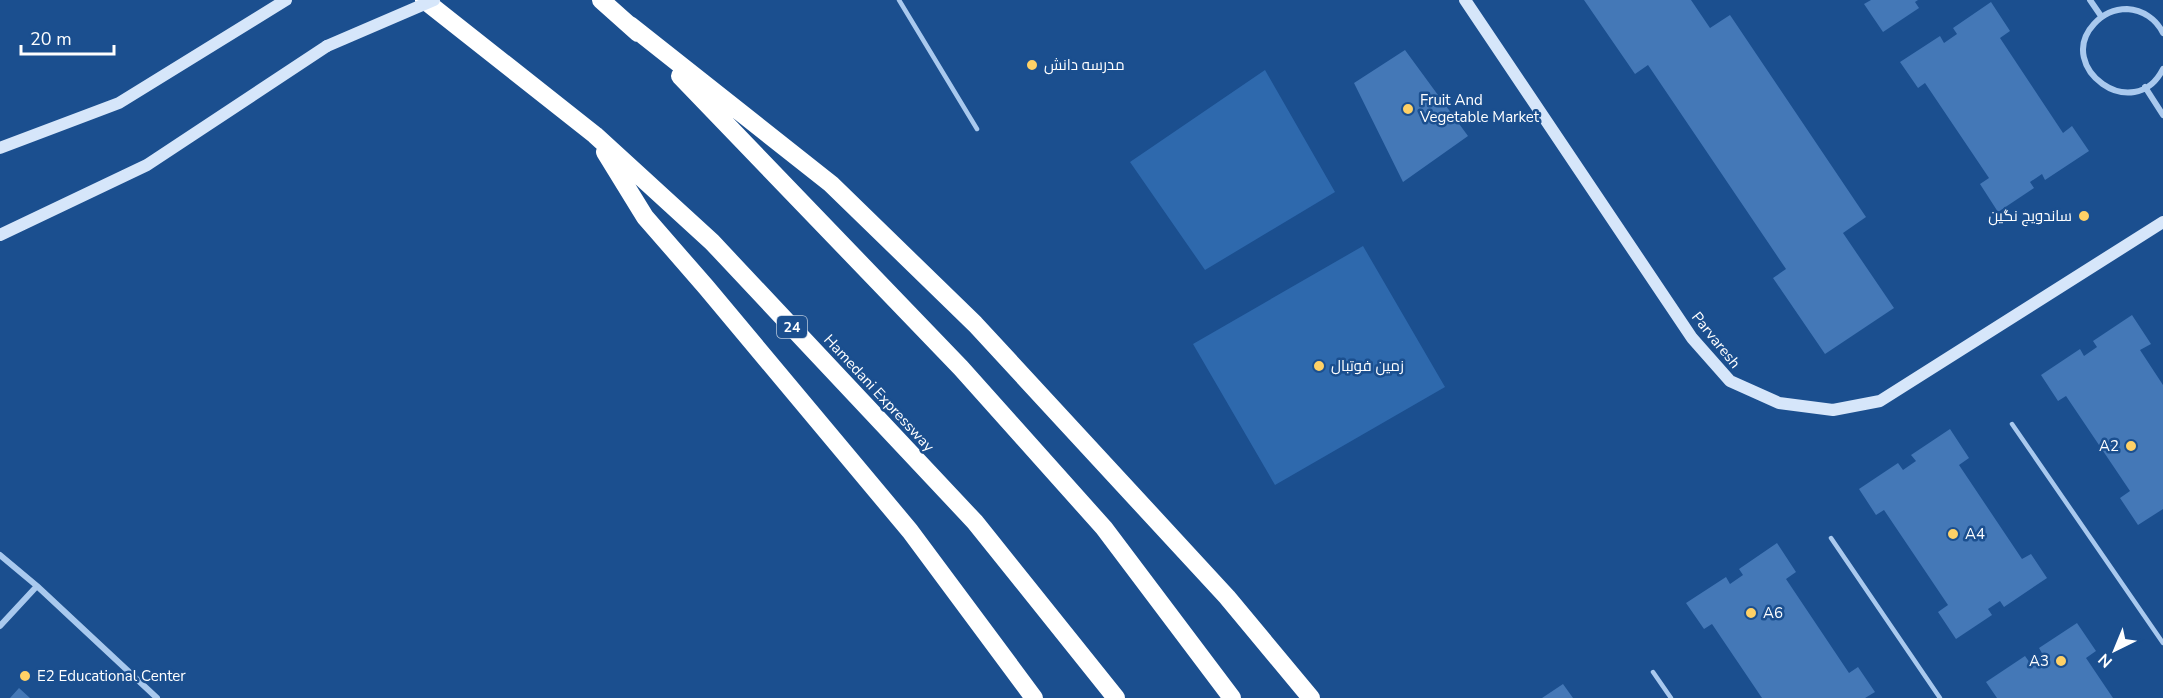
<svg xmlns="http://www.w3.org/2000/svg" width="2163" height="698" viewBox="0 0 2163 698" font-family="'Nunito Sans',Cairo,sans-serif">
  <style>
    .green { fill: #2e69ad }
    .building { fill: #4478b7 }
    .lines { fill: none; stroke-linecap: round; stroke-linejoin: round }
    .lane { stroke: #a9c9ee; stroke-width: 4.5 }
    .street { stroke: #a9c9ee; stroke-width: 6 }
    .secondary { stroke: #d6e6fa; stroke-width: 12 }
    .highway { stroke: #fff; stroke-width: 18 }
    .secondary-bridge { stroke: #d6e6fa; stroke-width: 12 }
    .poi-dot { fill: #ffd166; stroke: #1b4f8f; stroke-width: 2 }
    .labels { text-anchor: middle; dominant-baseline: central; stroke-width: 5; stroke-linejoin: round; paint-order: stroke }
    .shield { fill: #1b4f8f; stroke: #bbcadd; stroke-width: 1.5 }
    .shield-label { font-size: 14px; font-weight: bold; fill: #fff }
    .poi-label { font-size: 15px; fill: #fff; stroke: #1b4f8f; text-anchor: start }
    .street-label { font-size: 15px; fill: #fff; stroke: #1b4f8f }
  </style>
  <rect width="100%" height="100%" fill="#1b4f8f"/>
  <path class="green" d="M1265,70L1335,192L1205,270L1130,162Z
    M1363,246L1445,387L1275,485L1193,344Z"/>
  <path class="building" d="M1584,0H1691L1710,28L1730,15L1866,217L1843,233L1894,308L1825,354L1773,278L1786,269L1648,65L1635,74Z
    M1871,0H1918L1915,2L1919,8L1883,32L1864,4Z
    M1991,2L2010,31L2000,38L2063,133L2072,126L2089,151L2045,180L2042,174L2030,182L2034,188L1998,212L1980,184L1989,178L1925,83L1918,88L1900,62L1940,36L1944,43L1957,34L1953,28Z
    M1405,50L1468,136L1403,182L1354,83Z
    M2132,315L2151,344L2140,350L2163,385V509L2138,525L2120,498L2130,491L2066,396L2058,401L2041,375L2080,349L2084,356L2097,347L2093,341Z
    M1950,429L1969,458L1959,465L2022,559L2031,554L2047,578L2004,607L2000,601L1988,609L1992,615L1956,639L1938,612L1948,605L1884,510L1876,515L1859,489L1898,463L1903,470L1916,461L1911,455Z
    M1777,543L1796,572L1786,579L1849,673L1858,667L1875,692L1865,698H1762L1712,624L1704,629L1686,603L1726,577L1730,584L1743,575L1739,569Z
    M2077,623L2096,651L2086,658L2113,698H1997L1986,682L2025,656L2030,663L2043,655L2039,648Z
    M1563,684L1573,698H1542Z
    M19,688L30,698H10Z"/>
  <g class="lines">
    <path class="lane" d="M899,0L977,129
      M2012,424L2163,643
      M1831,538L1940,698
      M1653,672L1671,698"/>
    <path class="street" d="M2090,0L2101,16
      M2163,33C2156,19 2143,10 2127,9C2114,9 2103,14 2094,24C2054,67 2134,126 2163,69
      M2145,87L2163,115
      M0,555L37,586L157,698
      M0,626L37,586"/>
    <path class="secondary" d="M1465,0L1692,338L1730,381L1779,403L1833,410L1880,401L2163,222
      M0,148L119,103L286,0
      M0,235L147,165L327,46"/>
    <path class="highway" d="M424,0L595,135L712,242L975,522L1116,698
      M601,0L638,33
      M630,25L831,184L975,324L1227,597L1311,698
      M680,76L961,368L1104,528L1232,698
      M605,152L645,217L706,287L910,531L1034,698"/>
    <path class="secondary-bridge" d="M327,46L434,0"/>
  </g>
  <g class="poi-dot">
    <circle cx="1032" cy="65" r="6"/>
    <circle cx="1408" cy="109" r="6"/>
    <circle cx="2084" cy="216" r="6"/>
    <circle cx="1319" cy="366" r="6"/>
    <circle cx="2131" cy="446" r="6"/>
    <circle cx="1953" cy="534" r="6"/>
    <circle cx="1751" cy="613" r="6"/>
    <circle cx="2061" cy="661" r="6"/>
    <circle cx="25" cy="676" r="6"/>
  </g>
  <g class="labels">
    <rect class="shield" x="777" y="316" width="30" height="22" rx="4.5"/>
    <g class="shield-label">
      <text x="792" y="327">24</text>
    </g>
    <g class="poi-label">
      <text x="1044" y="65">مدرسه دانش</text>
      <text x="1420" y="100">Fruit And<tspan x="1420" dy="17">Vegetable Market</tspan></text>
      <text x="2072" y="216" text-anchor="end">ساندویج نگین</text>
      <text x="1331" y="366">زمین فوتبال</text>
      <text x="2119" y="446" text-anchor="end">A2</text>
      <text x="1965" y="534">A4</text>
      <text x="1763" y="613">A6</text>
      <text x="2049" y="661" text-anchor="end">A3</text>
      <text x="37" y="676">E2 Educational Center</text>
    </g>
    <g class="street-label">
      <text transform="translate(1716 340) rotate(51)">Parvaresh</text>
      <text transform="translate(879 393) rotate(47)">Hamedani Expressway</text>
    </g>
  </g>
  <g transform="translate(2115 650) rotate(223)" stroke="#1b4f8f" stroke-width="4.5" paint-order="stroke">
  <path d="M0-4.5L10 22L0 15L-10 22Z" fill="#ffffff"/>
  <text y="-9" font-size="16" font-weight="bold" text-anchor="middle" fill="#ffffff">N</text>
  </g>
  <path d="M21 45v9h93v-9" fill="none" stroke="#ffffff" stroke-width="3"/>
  <text x="30" y="45" font-size="18" fill="#ffffff" stroke="#1b4f8f" stroke-width="4.5" paint-order="stroke">20 m</text>
</svg>
